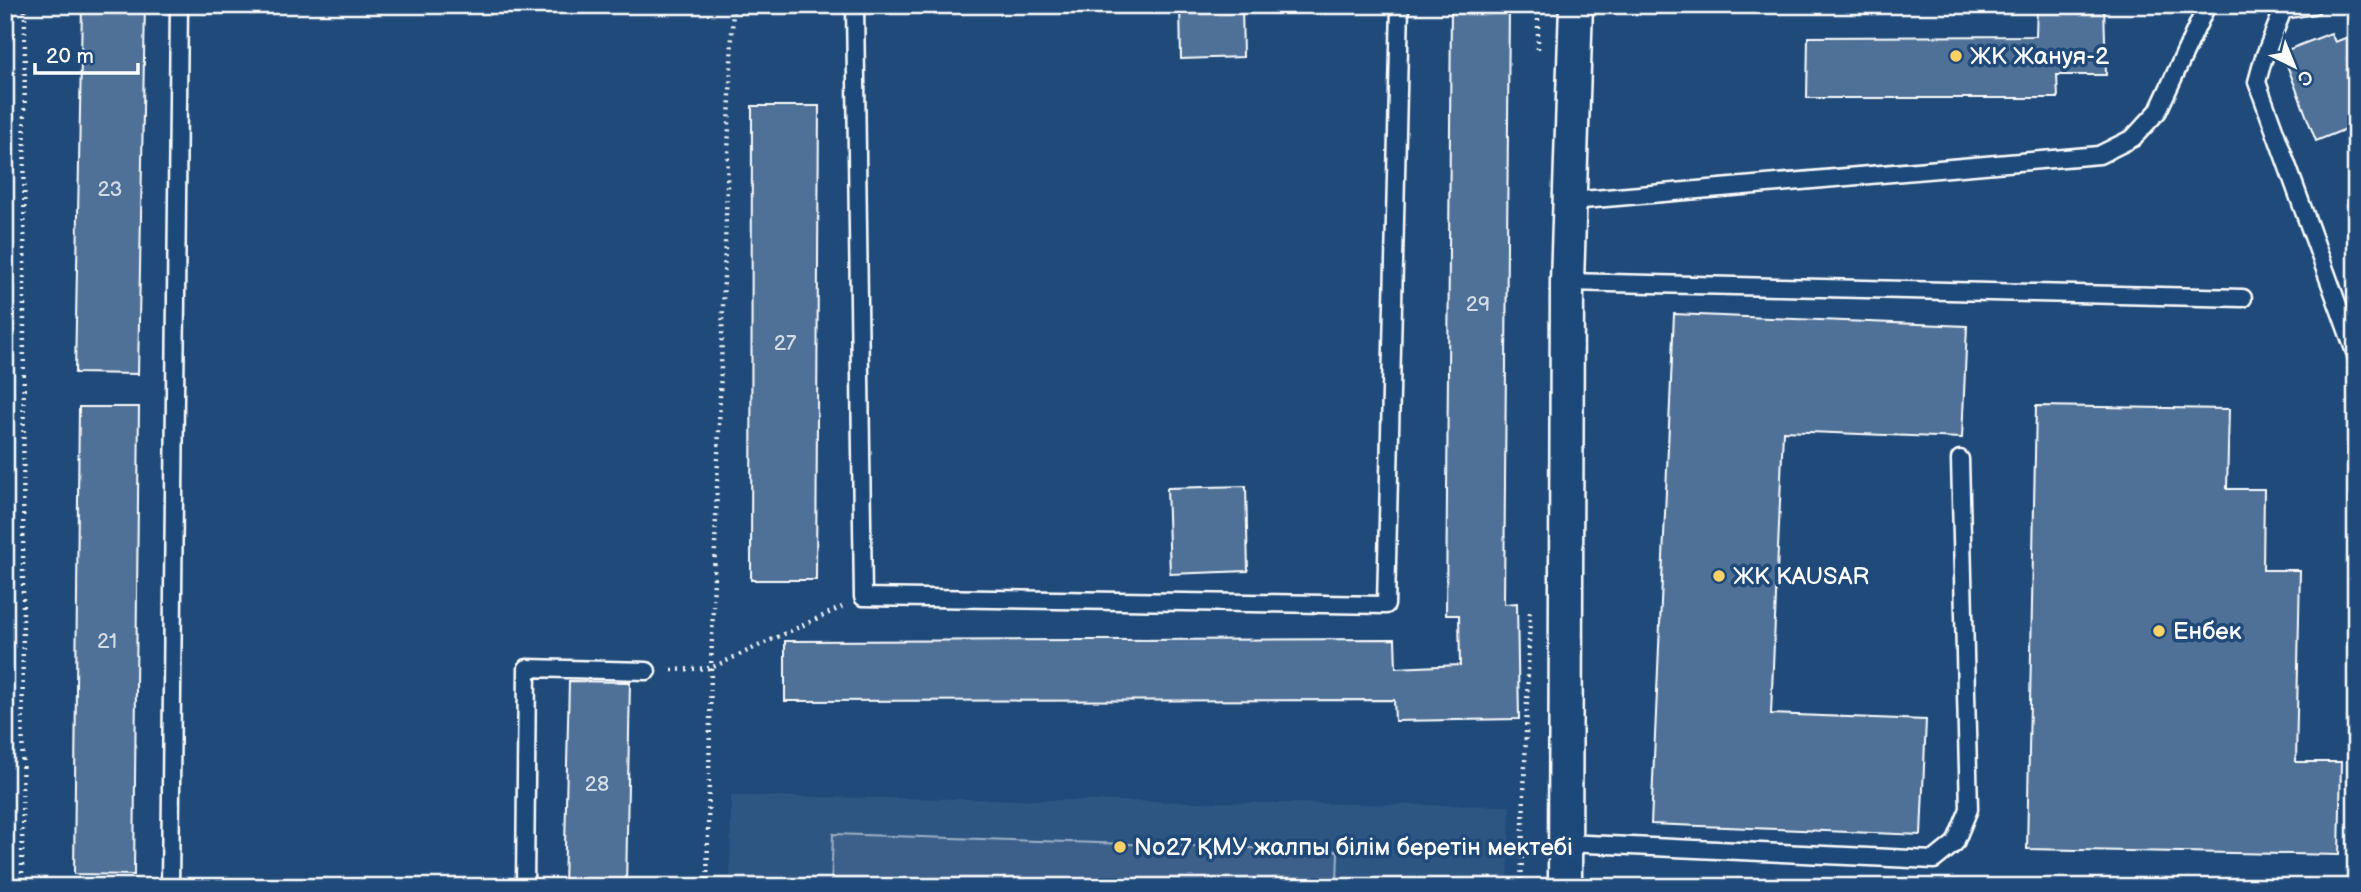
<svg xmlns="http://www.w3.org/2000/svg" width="2361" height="892" viewBox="0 0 2361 892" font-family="'Balsamiq Sans',sans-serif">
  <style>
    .built { fill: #2e5683 }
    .grass { fill: #3c618b; stroke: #9eb0c5; stroke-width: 2 }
    .building { fill: #507197; stroke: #fff; stroke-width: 2 }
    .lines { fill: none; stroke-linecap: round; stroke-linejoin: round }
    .service-casing { stroke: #fff; stroke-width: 21 }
    .minor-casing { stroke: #fff; stroke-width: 37 }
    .path { stroke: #fff; stroke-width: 4.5; stroke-dasharray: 2 5; stroke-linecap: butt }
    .service { stroke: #1f4a7a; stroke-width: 16 }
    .minor { stroke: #1f4a7a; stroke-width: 32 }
    .poi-dot { fill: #ffd166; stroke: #1f4a7a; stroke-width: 2.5 }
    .labels { text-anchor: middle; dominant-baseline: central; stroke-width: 7; stroke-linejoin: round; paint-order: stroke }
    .number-label { font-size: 21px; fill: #d3dce5 }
    .poi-label { font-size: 24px; fill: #fff; stroke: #1f4a7a; text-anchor: start }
  </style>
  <rect width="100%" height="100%" fill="#1f4a7a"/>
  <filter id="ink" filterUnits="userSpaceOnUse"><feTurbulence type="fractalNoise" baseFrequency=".0143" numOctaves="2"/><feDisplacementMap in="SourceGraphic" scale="14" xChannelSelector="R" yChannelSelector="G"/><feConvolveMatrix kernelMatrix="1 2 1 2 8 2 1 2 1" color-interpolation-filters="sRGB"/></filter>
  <g filter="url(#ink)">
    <path class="built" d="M731,796L1510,806L1508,887H730Z"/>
    <path class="grass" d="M833,834L1338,851L1337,887H831Z"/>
    <path class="building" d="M82,5H145L138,374L75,373Z
      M1180,5H1242L1243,57L1181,59Z
      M1451,5H1509L1504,604L1517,603L1519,719L1395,721L1394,700L785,701V641L1395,639L1396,668L1460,665L1459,615H1446Z
      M2037,5H2104L2106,75H2057L2058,98H1807L1808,37L2036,36Z
      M2331,33L2335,42L2356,34V125L2316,141L2282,52Z
      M752,106H819L816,580H751Z
      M1674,314L1967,326L1962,438L1783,431L1771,714L1926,720L1921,835L1651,824Z
      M2036,406L2229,409L2227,489H2264L2263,570H2300L2296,762H2341L2339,855L2027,849Z
      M79,407H139L134,875L74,874Z
      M1246,486L1248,571L1170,574L1167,488Z
      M569,681L630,682L626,887H564Z"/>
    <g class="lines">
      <g class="service-casing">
        <path id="service" d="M855,5L863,597L1386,605L1400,5
          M2313,5L2283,10L2263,60L2257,82L2356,355
          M1571,201L2099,155L2133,138L2158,111L2207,5
          M1567,282L2243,298
          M1565,843L1934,860L1955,843L1969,809L1960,459
          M170,887L179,5
          M525,887L527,668L647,671"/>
      </g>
      <g class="minor-casing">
        <path id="minor" d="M1565,887L1567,282L1576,5"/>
      </g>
      <path class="path" d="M1538,5V53
        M672,670L711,668L842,607
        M22,887L25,5
        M707,887L711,668L733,5
        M1521,887L1530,611"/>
      <use href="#service" class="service"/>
      <use href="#minor" class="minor"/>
    </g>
  </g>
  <g class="poi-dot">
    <circle cx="1956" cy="56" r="7"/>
    <circle cx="1719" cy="576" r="7"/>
    <circle cx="2159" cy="631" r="7"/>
    <circle cx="1120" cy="847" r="7"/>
  </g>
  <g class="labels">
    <g class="number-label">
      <text x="110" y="189">23</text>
      <text x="1478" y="304">29</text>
      <text x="785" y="343">27</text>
      <text x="107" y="641">21</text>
      <text x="597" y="784">28</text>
    </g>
    <g class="poi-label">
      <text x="1970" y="56">ЖК Жануя-2</text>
      <text x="1733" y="576">ЖК KAUSAR</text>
      <text x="2173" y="631">Енбек</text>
      <text x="1134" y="847">No27 ҚМУ жалпы білім беретін мектебі</text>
    </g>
  </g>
  <rect width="2361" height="892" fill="none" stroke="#1f4a7a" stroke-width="28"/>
  <rect x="14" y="14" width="2333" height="864" fill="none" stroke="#fff" stroke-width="2.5" filter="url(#ink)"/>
  <g transform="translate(2294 66) rotate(137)" stroke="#1f4a7a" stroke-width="5" paint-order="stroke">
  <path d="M0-5L12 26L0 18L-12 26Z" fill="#ffffff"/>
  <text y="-10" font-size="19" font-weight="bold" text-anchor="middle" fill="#ffffff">С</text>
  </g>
  <path d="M35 63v10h103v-10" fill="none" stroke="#ffffff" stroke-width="3.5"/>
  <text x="46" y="63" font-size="21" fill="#ffffff" stroke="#1f4a7a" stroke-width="5" paint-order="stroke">20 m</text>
</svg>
